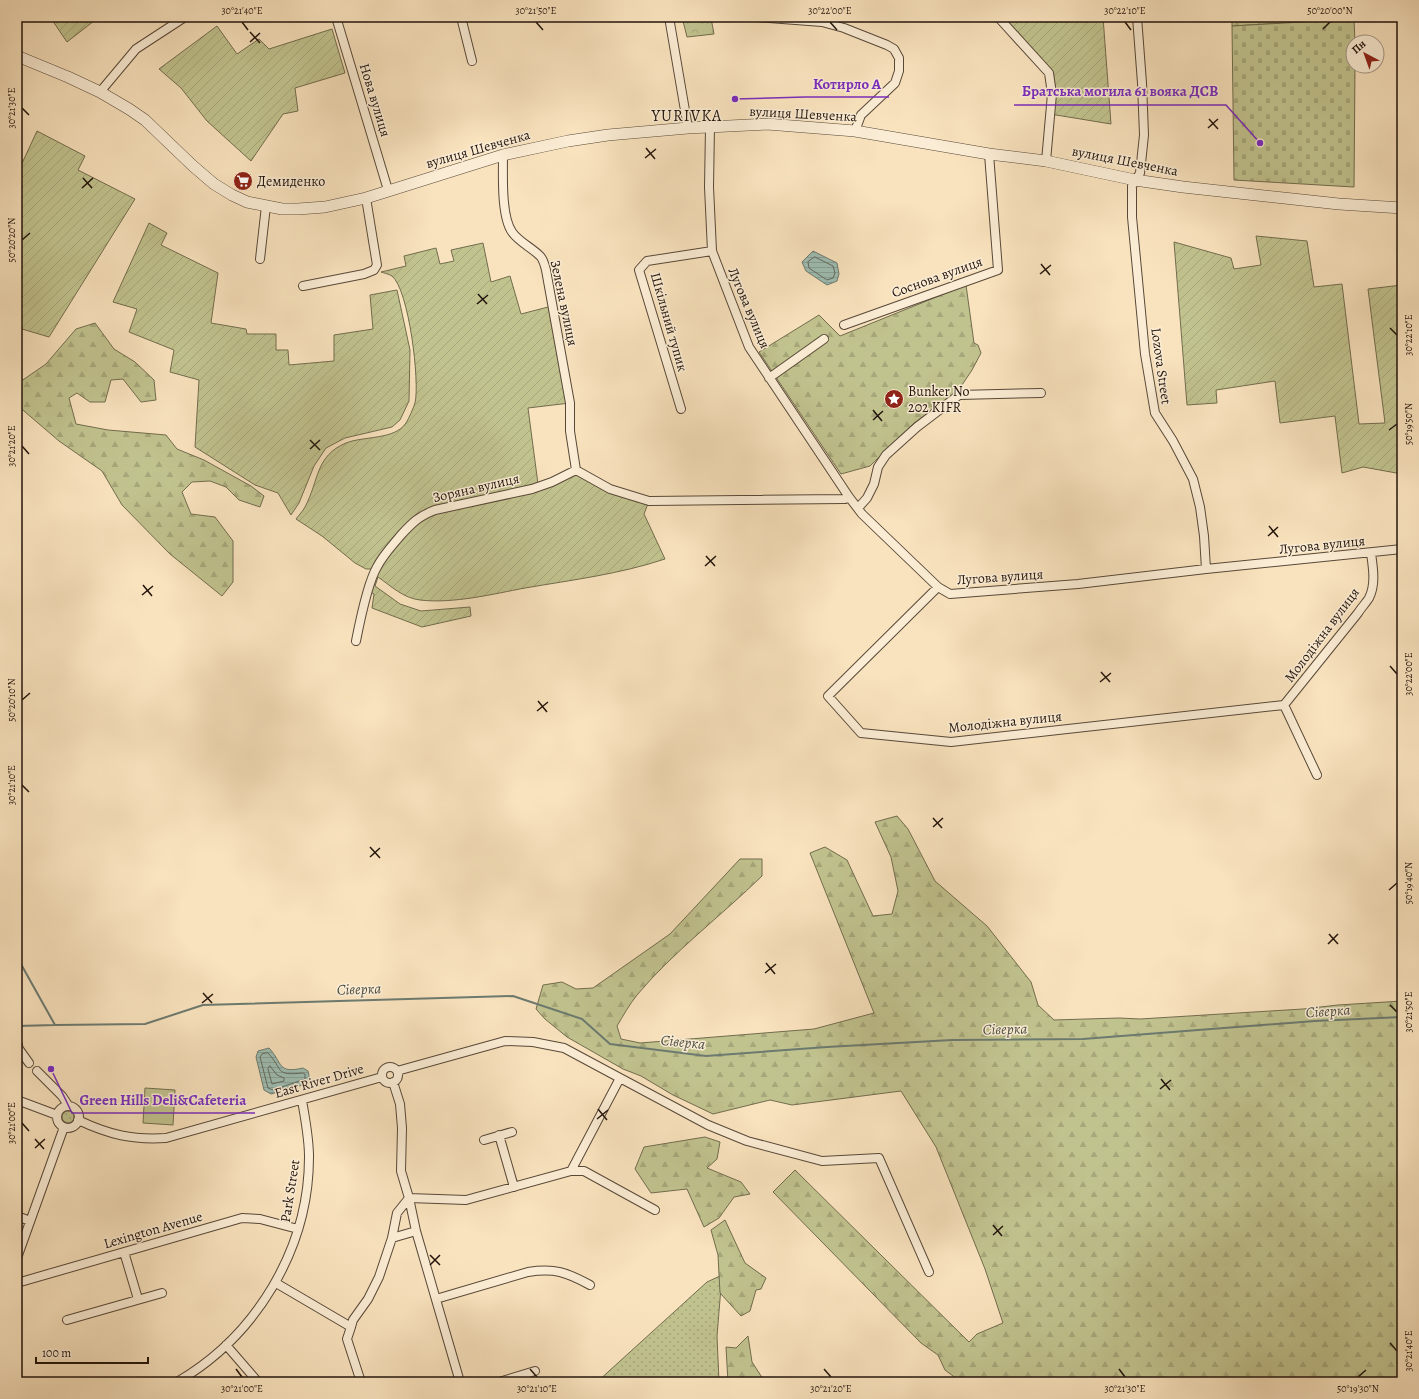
<svg xmlns="http://www.w3.org/2000/svg" width="1419" height="1399" viewBox="0 0 1419 1399" font-family="Alegreya,serif">
  <style>
    .grass { fill: url(#grass-dots); stroke: #726c4e }
    .forest { fill: url(#forest-firs); stroke: #726c4e }
    .cemetery { fill: url(#cemetery-stones); stroke: #726c4e }
    .park { fill: url(#park-crowns); stroke: #726c4e }
    .garden { fill: url(#garden-furrows); stroke: #726c4e }
    .pitch { fill: #c1c38f; stroke: #726c4e }
    .water { fill: url(#water-rules); stroke: #6c7a70 }
    .lines { fill: none; stroke-linecap: round; stroke-linejoin: round }
    .shore { stroke: #606960; stroke-width: 1 }
    .stream { stroke: #6c7a70; stroke-width: 2 }
    .minor-casing { stroke: #584838; stroke-width: 10 }
    .tertiary-casing { stroke: #584838; stroke-width: 12 }
    .minor { stroke: #fbedd5; stroke-width: 8 }
    .tertiary { stroke: #fbedd5; stroke-width: 11 }
    .ticks { fill: none; stroke: #22140c; stroke-width: 1.5 }
    .labels { text-anchor: middle; dominant-baseline: central; stroke-width: 3; stroke-linejoin: round; paint-order: stroke }
    .street-label { font-size: 14px; fill: #22140c; stroke: #fbedd5 }
    .poi-label { font-size: 14px; fill: #22140c; stroke: #fbedd5; text-anchor: start }
    .water-label { font-size: 15px; font-style: italic; fill: #4d5046; stroke: #fbedd5 }
    .quarter-label { font-size: 16px; letter-spacing: 1px; fill: #22140c; stroke: #fbedd5 }
    .leader { fill: none; stroke: #7b2cbf; stroke-width: 1.5 }
    .callout-dot { fill: #7b2cbf; stroke: #fbedd5; stroke-width: 1.5 }
    .callout-label { font-size: 15px; text-anchor: middle; font-weight: bold; fill: #7b2cbf; stroke: #fbedd5; stroke-width: 3; stroke-linejoin: round; paint-order: stroke }
    .neatline { fill: none; stroke: #22140c; stroke-width: 1.5 }
    .ticks-label { font-size: 10px; text-anchor: middle; fill: #22140c }
  </style>
  <defs>
    <pattern id="grass-dots" width="8" height="8" patternUnits="userSpaceOnUse"><rect width="8" height="8" fill="#c1c38f"/><path d="M2 2h.1M6 6h.1" fill="none" stroke="#a6a77a" stroke-width="1.8" stroke-linecap="round"/></pattern>
    <pattern id="forest-firs" width="22" height="20" patternUnits="userSpaceOnUse"><rect width="22" height="20" fill="#c1c38f"/><path d="M5 1l3.5 6h-7zM16 11l3.5 6h-7z" fill="#a6a77a"/></pattern>
    <pattern id="cemetery-stones" width="16" height="16" patternUnits="userSpaceOnUse"><rect width="16" height="16" fill="#c1c38f"/><path d="M2 7V4a2 2 0 0 1 4 0v3zM10 15v-3a2 2 0 0 1 4 0v3z" fill="#a6a77a"/></pattern>
    <pattern id="park-crowns" width="20" height="18" patternUnits="userSpaceOnUse"><rect width="20" height="18" fill="#c1c38f"/><path d="M2 6a3 3 0 1 1 6 0M12 15a3 3 0 1 1 6 0" fill="none" stroke="#a6a77a"/></pattern>
    <pattern id="garden-furrows" width="10" height="10" patternUnits="userSpaceOnUse"><rect width="10" height="10" fill="#c1c38f"/><path d="M-1 1l2-2M0 10L10 0M9 11l2-2" fill="none" stroke="#a6a77a"/></pattern>
    <pattern id="water-rules" width="6" height="5" patternUnits="userSpaceOnUse"><rect width="6" height="5" fill="#9ebeb3"/><path d="M0 2.5h6" fill="none" stroke="#88a299"/></pattern>
  </defs>
  <rect width="100%" height="100%" fill="#f9e3be"/>
  <filter id="stains"><feTurbulence type="fractalNoise" baseFrequency=".005" numOctaves="4"/><feColorMatrix values="0 0 0 0 .2 0 0 0 0 .09 0 0 0 0 .02 0 0 0 .5 -.17"/></filter>
  <radialGradient id="worn" r=".72"><stop offset=".6" stop-color="#630" stop-opacity="0"/><stop offset="1" stop-color="#630" stop-opacity=".3"/></radialGradient>
  <path class="grass" d="M62 1117a6 6 0 1 1 12 0a6 6 0 1 1-12 0Z
    M722,1275L717,1336L719,1382H597L707,1282Z"/>
  <path class="forest" d="M1232,17H1363L1354,19L1232,26Z
    M966,285L974,343L978,345L981,353L972,370L958,391L914,423L870,466L841,474L759,352L819,315L840,336Z
    M95,323L114,349L135,362L154,380L156,400L141,402L123,379L111,380L105,402H90L77,393L69,398L76,424L108,430L166,435L177,449L204,460L251,486L264,496L260,507L239,500L226,487L210,481L192,482L182,492L191,514L215,517L233,541V582L222,596L170,554L122,505L102,471L59,441L17,405V384L46,364L76,329Z
    M897,816L908,829L935,881L987,926L1031,982L1038,1005L1054,1020L1119,1018L1140,1019L1303,1009L1338,1005L1402,1001V1382H961L945,1370L938,1355L921,1343L773,1192L795,1170L969,1342L977,1334L1003,1323L985,1269L936,1147L901,1091L792,1105L770,1100L713,1114L673,1095L641,1076L623,1069L567,1037L545,1019L536,1009L543,985L562,982L576,989L593,988L670,934L740,859H762V876C721,916 673,952 637,995C629,1005 623,1016 617,1026L621,1039L640,1043L814,1029L874,1013L810,853L825,847L847,860L873,916L892,914L898,891L891,857L875,822Z
    M705,1137L720,1142L717,1159L707,1168L741,1182L750,1194L734,1197L719,1218L704,1227L687,1189L651,1193L635,1169L644,1147Z
    M725,1220L745,1263L766,1278L761,1289L756,1290L750,1311L741,1316L720,1293L718,1255L711,1230Z
    M748,1336L752,1362L765,1382H728L726,1347L736,1348Z"/>
  <path class="cemetery" d="M1354,19L1355,42H1353V66H1355L1354,187L1234,180L1232,26Z"/>
  <path class="park" d="M711,18L714,34L687,37L683,21Z"/>
  <path class="garden" d="M50,17H99L67,42Z
    M998,17H1103L1111,124L1050,114L1049,73Z
    M217,26L237,54L259,39L269,49L332,29L345,73L295,88L298,111L283,114L251,161L207,121L181,88L159,69Z
    M37,131L85,156L78,170L135,199L49,337L22,329L17,324V172H18Z
    M149,223L167,233L161,245L218,273L211,323L246,329L247,334H276V350H288L289,365L334,361V335L373,329L370,295L397,290L410,350L409,401L400,420L392,427L345,438L326,448L314,466L299,503L291,515L278,493L255,485L195,447L199,380L170,372L174,350L129,332L137,309L113,302Z
    M1256,236L1307,241L1314,287L1342,284L1359,424L1385,423L1368,289L1402,285V474L1363,467L1342,473L1335,416L1280,423L1275,381L1216,390L1217,403L1187,405L1174,242L1231,258L1234,269L1261,265Z
    M483,243L491,282L510,276L521,314L552,306L570,403L528,408L538,484L576,470L649,501L644,514L665,559C620,574 572,580 525,588C493,594 453,604 420,600C403,598 391,586 378,577L375,586L400,604L421,611L470,607L471,616L422,627L372,608L374,594L369,591L376,569H366L355,563L322,536L296,519C299,515 303,511 305,507C319,481 315,456 346,443C363,436 395,440 406,423C409,418 413,409 415,403C420,382 409,290 392,276C389,274 384,273 381,272L406,266L404,256L436,248L440,264L454,261L451,250Z"/>
  <path class="pitch" d="M145,1088L175,1090L173,1125L143,1123Z"/>
  <path class="water" d="M813,251L837,263L839,274L837,281L827,285L806,271L802,262Z
    M269,1048C283,1063 277,1074 303,1068L308,1071L310,1080L306,1084L271,1094L264,1090L256,1057L258,1051Z"/>
  <g class="lines">
    <path class="shore" d="M815,257L833,266L835,273L833,278L827,280L809,268L808,262Z
      M268,1053C284,1070 274,1076 303,1073L305,1074V1079L273,1090L268,1088L260,1057L262,1054Z
      M270,1066L277,1075L284,1078V1081L272,1084L268,1069Z"/>
    <path class="stream" d="M17,957L55,1025L145,1024L203,1005L513,996L582,1019L610,1044L706,1056L827,1047L952,1040L1083,1039L1315,1021L1402,1017
      M17,1026L55,1025"/>
    <g class="minor-casing">
      <path id="minor" d="M336,17L388,190
        M461,17L472,61
        M669,17L688,128
        M755,17L822,22L844,28L887,45L894,49L899,58V71L895,83L861,115L855,131
        M998,17L1049,73L1052,94L1046,161
        M1137,17L1142,83L1144,135L1140,173L1132,186V217L1145,354L1155,413L1173,441L1193,479L1200,507L1204,536L1206,569
        M100,92L136,49L185,17
        M710,127L709,187L712,251L749,347L849,497L862,514L938,587L950,594L1078,584L1206,569L1402,549
        M503,155C503,175 501,216 512,232C519,242 531,247 540,256C543,259 545,266 546,270L570,403V431L576,470
        M260,259L266,206
        M303,286L364,274L374,270L377,265L366,198
        M844,325L998,270L989,154
        M769,378L824,339
        M681,409L639,270L647,261L712,251
        M858,508L867,498L874,484L878,467L886,455L917,427L959,395L1041,393
        M938,587L828,696L861,733L951,742L1284,705L1358,613C1361,608 1366,603 1369,598C1376,584 1373,568 1371,553
        M356,641C360,621 367,584 377,567C383,555 392,546 401,535C412,523 419,516 435,510L532,489L552,482L576,470L610,489L649,501L845,499L849,497
        M1284,705L1317,775
        M17,1042L19,1049L29,1063
        M382 1075a8 8 0 1 1 16 0a8 8 0 1 1-16 0Z
        M37,1071L62,1096L68,1105
        M397,1071L505,1041L533,1042L564,1048L620,1078L571,1171L466,1200L409,1198L416,1231L460,1382
        M620,1078L708,1125L747,1141L822,1161L879,1158L929,1272
        M17,1100L57,1115
        M57 1117a11 11 0 1 1 22 0a11 11 0 1 1-22 0Z
        M78,1120C110,1135 132,1140 166,1138L382,1077
        M499,1135L514,1187
        M484,1140L512,1132
        M571,1171H584L655,1210
        M17,1216L30,1221
        M392,1238L416,1231
        M124,1252L138,1299
        M17,1258L64,1127
        M17,1283L242,1218L260,1219L298,1229
        M276,1283L351,1327L347,1339L361,1382
        M436,1299L528,1272C555,1268 566,1272 590,1285
        M67,1320L162,1293
        M351,1327L353,1320L368,1299L379,1277L392,1238L397,1213L409,1198L401,1171L402,1128L400,1104L393,1082
        M226,1345L258,1382
        M177,1382C256,1336 309,1249 309,1157C309,1137 305,1119 302,1100
        M499,1382L535,1371"/>
    </g>
    <g class="tertiary-casing">
      <path id="tertiary" d="M17,56L68,77L100,92L129,109L145,120L193,166L214,184L232,195L247,202L282,209H298L325,207L366,198L503,155L568,141L608,135L688,128L767,124L855,131L989,154L1046,161L1135,180L1183,187L1339,204L1402,208"/>
    </g>
    <use href="#minor" class="minor"/>
    <use href="#tertiary" class="tertiary"/>
  </g>
  <path class="ticks" d="M242,22L248,30M536,22L543,30M830,22L837,30M1125,22L1131,30M1323,29L1330,22M250,32L260,43M250,42L260,33M22,108L29,115M1209,119L1218,129M1208,128L1218,119M646,148L655,159M645,158L656,149M83,178L92,188M82,188L93,178M22,240L30,233M1041,264L1050,275M1040,274L1051,265M478,294L487,304M477,304L488,295M1390,328L1397,335M873,410L882,421M873,420L883,411M1389,430L1397,424M310,440L320,450M22,446L29,454M310,449L320,440M1269,526L1278,537M1268,536L1278,527M706,556L715,566M705,566L716,556M143,585L152,596M142,595L153,586M1390,666L1397,674M1101,672L1110,682M1100,682L1111,673M22,700L30,693M538,701L547,712M537,711L548,702M22,785L29,792M933,818L942,828M933,827L943,818M370,847L380,858M370,857L380,848M1389,890L1397,883M1329,934L1338,944M1328,944L1338,934M766,963L775,974M765,973L776,964M203,993L212,1003M202,1003L213,994M1390,1005L1397,1012M1161,1079L1170,1090M1160,1089L1171,1080M598,1109L607,1120M597,1119L608,1110M22,1123L29,1131M35,1139L44,1149M35,1148L45,1139M993,1225L1002,1236M993,1235L1003,1226M430,1255L440,1265M430,1265L440,1255M1390,1343L1397,1351M236,1369L242,1377M530,1369L537,1377M824,1369L831,1377M1119,1369L1125,1377M1358,1377L1366,1370"/>
  <defs>
    <g id="supermarket-disc" transform="scale(1)"><circle r="9.5" fill="#8f2418" stroke="#fbedd5"/><path d="M-6-5.5h2.5l.6 2H6L4.5 2H-2.5L-4.4-4H-6ZM-1.5 3.2a1.3 1.3 0 1 0 .1 0ZM3 3.2a1.3 1.3 0 1 0 .1 0Z" fill="#fff"/></g>
    <g id="sight-disc" transform="scale(1)"><circle r="9.5" fill="#8f2418" stroke="#fbedd5"/><path d="M0-6L1.8-2.2L6-1.7L2.9 1.2L3.7 5.4L0 3.3L-3.7 5.4L-2.9 1.2L-6-1.7L-1.8-2.2Z" fill="#fff"/></g>
  </defs>
  <g fill-rule="evenodd">
    <use href="#supermarket-disc" x="243" y="181"/>
    <use href="#sight-disc" x="894" y="399"/>
  </g>
  <g class="labels">
    <g class="street-label">
      <text transform="translate(375 100) rotate(73)">Нова вулиця</text>
      <text transform="translate(803 114) rotate(3)">вулиця Шевченка</text>
      <text transform="translate(478 149) rotate(-16)">вулиця Шевченка</text>
      <text transform="translate(1125 161) rotate(11)">вулиця Шевченка</text>
      <text transform="translate(937 277) rotate(-20)">Соснова вулиця</text>
      <text transform="translate(564 303) rotate(78)">Зелена вулиця</text>
      <text transform="translate(749 308) rotate(67)">Лугова вулиця</text>
      <text transform="translate(669 322) rotate(74)">Шкільний тупик</text>
      <text transform="translate(1161 366) rotate(82)">Lozova Street</text>
      <text transform="translate(476 488) rotate(-13)">Зоряна вулиця</text>
      <text transform="translate(1322 545) rotate(-6)">Лугова вулиця</text>
      <text transform="translate(1000 577) rotate(-4)">Лугова вулиця</text>
      <text transform="translate(1322 635) rotate(-53)">Молодіжна вулиця</text>
      <text transform="translate(1005 722) rotate(-6)">Молодіжна вулиця</text>
      <text transform="translate(319 1081) rotate(-16)">Еаst Rіvеr Drive</text>
      <text transform="translate(290 1191) rotate(-81)">Park Street</text>
      <text transform="translate(153 1230) rotate(-16)">Lexington Avenue</text>
    </g>
    <g class="poi-label">
      <text x="257" y="181">Демиденко</text>
      <text x="908" y="391">Bunker No<tspan x="908" dy="16">202 KIFR</tspan></text>
    </g>
    <g class="water-label">
      <text transform="translate(359 989) rotate(-2)">Сіверка</text>
      <text transform="translate(1328 1011) rotate(-4)">Сіверка</text>
      <text transform="translate(1005 1029) rotate(-1)">Сіверка</text>
      <text transform="translate(683 1042) rotate(6)">Сіверка</text>
    </g>
    <g class="quarter-label">
      <text x="687" y="116">YURIVKA</text>
    </g>
  </g>
  <path class="leader" d="M735 99L805 97H889M1260 143L1226 105H1014M51 1069L72 1113H255"/>
  <g class="callout-dot">
    <circle cx="735" cy="99" r="4"/>
    <circle cx="1260" cy="143" r="4"/>
    <circle cx="51" cy="1069" r="4"/>
  </g>
  <g class="callout-label">
    <text x="847" y="89">Котирло А</text>
    <text x="1120" y="96">Братська могила 61 вояка ДСВ</text>
    <text x="163" y="1105">Green Hills Deli&amp;Cafeteria</text>
  </g>
  <rect width="1419" height="1399" fill="none" stroke="#f9e3be" stroke-width="44"/>
  <g transform="translate(1365 54) rotate(319)"><circle r="19" fill="#fbedd5" stroke="#a49685"/>
  <path d="M0-3L7 15L0 10L-7 15Z" fill="#8f2418"/>
  <text y="-6" font-size="11" font-weight="bold" text-anchor="middle" fill="#22140c">Пн</text>
  </g>
  <path d="M36 1357v6h112v-6" fill="none" stroke="#22140c" stroke-width="2"/>
  <text x="42" y="1357" font-size="12" fill="#22140c" stroke="#fbedd5" stroke-width="3" paint-order="stroke">100 m</text>
  <rect x="22" y="22" width="1375" height="1355" class="neatline"/>
  <g class="ticks-label">
    <text x="242" y="14">30°21'40"E</text>
    <text x="536" y="14">30°21'50"E</text>
    <text x="830" y="14">30°22'00"E</text>
    <text x="1125" y="14">30°22'10"E</text>
    <text x="1330" y="14">50°20'00"N</text>
    <text transform="translate(11 108) rotate(-90)" y="4">30°21'30"E</text>
    <text transform="translate(11 240) rotate(-90)" y="4">50°20'20"N</text>
    <text transform="translate(1408 335) rotate(-90)" y="4">30°22'10"E</text>
    <text transform="translate(1408 424) rotate(-90)" y="4">50°19'50"N</text>
    <text transform="translate(11 446) rotate(-90)" y="4">30°21'20"E</text>
    <text transform="translate(1408 674) rotate(-90)" y="4">30°22'00"E</text>
    <text transform="translate(11 700) rotate(-90)" y="4">50°20'10"N</text>
    <text transform="translate(11 785) rotate(-90)" y="4">30°21'10"E</text>
    <text transform="translate(1408 883) rotate(-90)" y="4">50°19'40"N</text>
    <text transform="translate(1408 1012) rotate(-90)" y="4">30°21'50"E</text>
    <text transform="translate(11 1123) rotate(-90)" y="4">30°21'00"E</text>
    <text transform="translate(1408 1351) rotate(-90)" y="4">30°21'40"E</text>
    <text x="242" y="1392">30°21'00"E</text>
    <text x="537" y="1392">30°21'10"E</text>
    <text x="831" y="1392">30°21'20"E</text>
    <text x="1125" y="1392">30°21'30"E</text>
    <text x="1358" y="1392">50°19'30"N</text>
  </g>
  <rect width="100%" height="100%" filter="url(#stains)"/>
  <rect width="100%" height="100%" fill="url(#worn)"/>
</svg>
